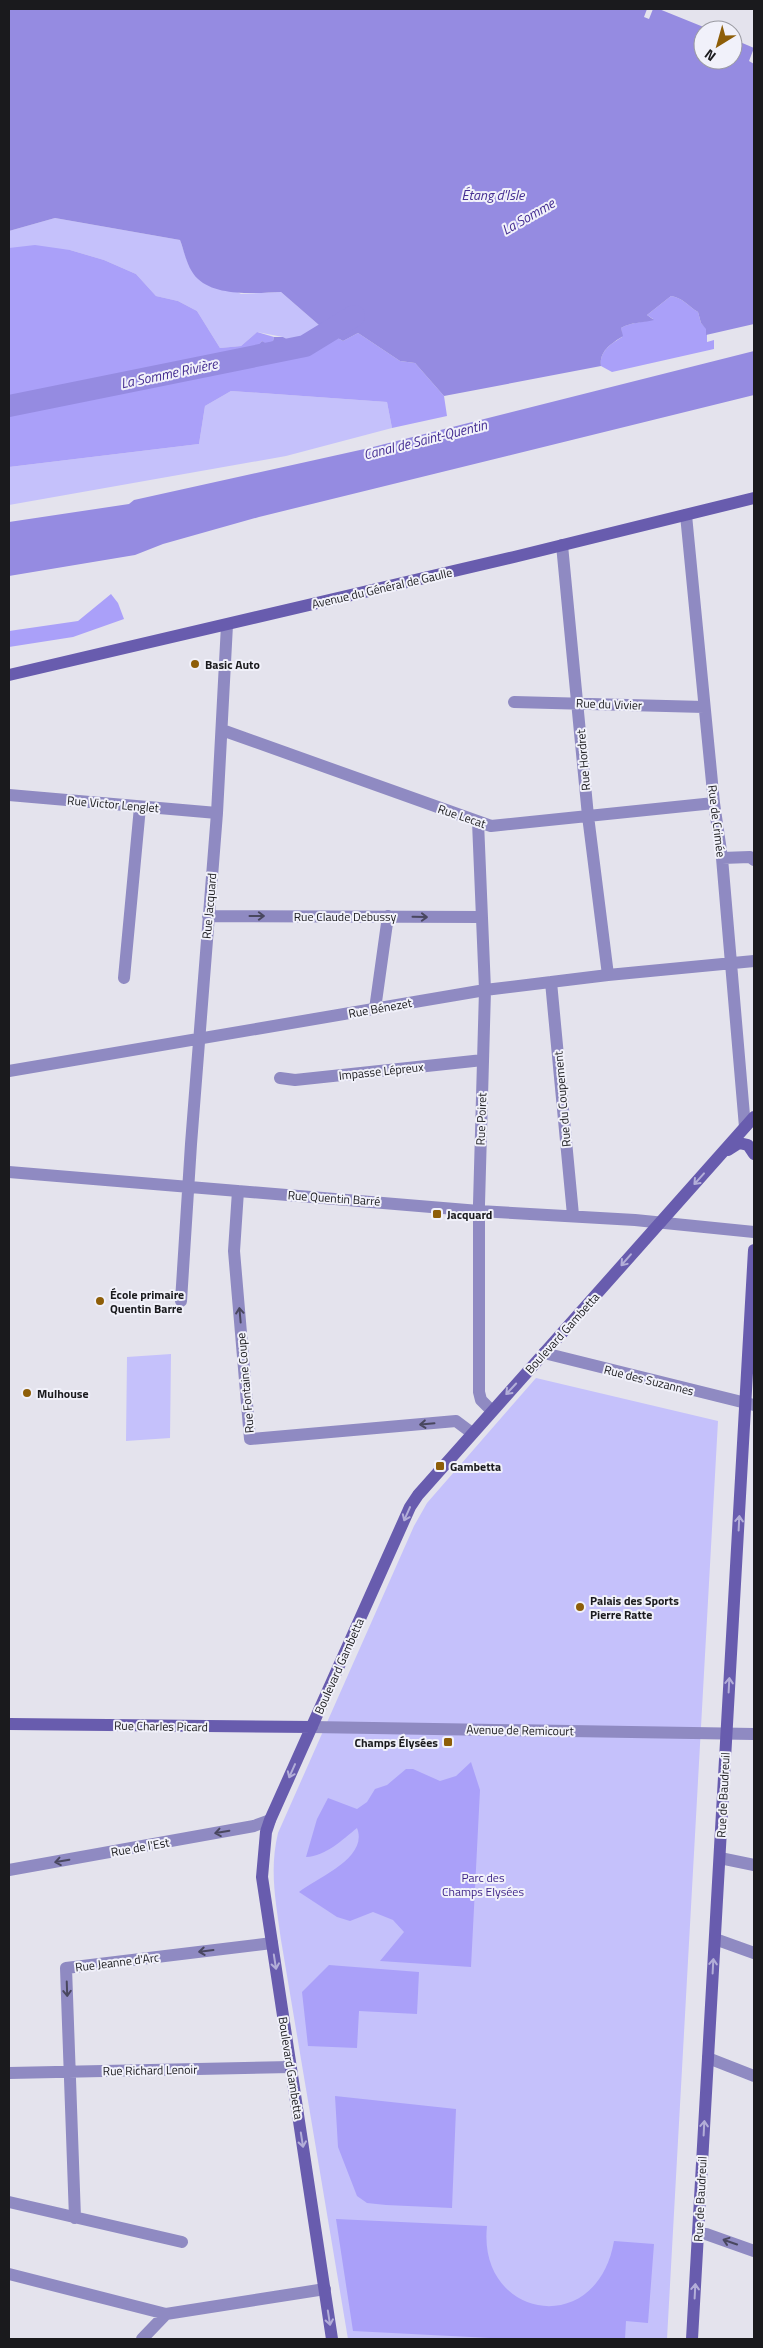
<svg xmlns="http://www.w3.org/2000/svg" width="763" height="2348" viewBox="0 0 763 2348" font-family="'Titillium Web',sans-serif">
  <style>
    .green { fill: #c5c1fb }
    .forest { fill: #aaa0f9 }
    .water { fill: #958be1 }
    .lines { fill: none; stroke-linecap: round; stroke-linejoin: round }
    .river { stroke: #958be1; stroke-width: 22 }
    .street { stroke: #8f8ac2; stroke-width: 12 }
    .secondary { stroke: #685cae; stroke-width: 12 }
    .oneway { stroke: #49475f }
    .oneway2 { stroke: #b3aed8 }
    .poi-dot { fill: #8e5e08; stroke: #f1f1fa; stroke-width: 2 }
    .labels { text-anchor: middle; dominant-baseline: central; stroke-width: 4; stroke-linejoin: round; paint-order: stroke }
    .street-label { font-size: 12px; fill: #1a1a1d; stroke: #f1f1fa }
    .poi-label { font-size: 12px; font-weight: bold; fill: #1a1a1d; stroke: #f1f1fa; text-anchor: start }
    .park-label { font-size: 12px; fill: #3f2589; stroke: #f1f1fa }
    .water-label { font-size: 14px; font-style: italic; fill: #452e92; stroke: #f1f1fa }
  </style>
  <rect width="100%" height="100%" fill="#e4e3ed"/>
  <path class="green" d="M55,218L180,240L189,266L241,294L281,292L327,332L305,346L297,345L283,337L257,332L241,346L220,348L197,311L178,301L156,296L136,274L104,260L70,250L9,248V231Z
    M231,391L387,402L392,428L286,456L9,505V467L199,444L205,406Z
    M171,1354L170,1438L126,1441L127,1357Z
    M536,1378L718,1421L667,2339H348L281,1940C276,1902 269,1871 278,1833L414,1526L427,1503Z"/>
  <path class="forest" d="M35,245L70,250L104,260L136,274L156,296L178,301L197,311L220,348L241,346L257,332L274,337L273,341L267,345L262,341L252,354L259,355L265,351L272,352L277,357L279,353L289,356L327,332L343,341L358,333L400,361L415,363L444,396L447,416L392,428L387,402L231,391L205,406L199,444L9,467V248Z
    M671,296C683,298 688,306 698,312L701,323L707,329V342L714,340V349L612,372L601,366C599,351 611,344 622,337L621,328C631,322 642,323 653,319L647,315Z
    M111,594L118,603L124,619L73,637L9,647V631L78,621Z
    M471,1762L480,1790L471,1967L380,1961L404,1932L393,1920L373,1912L350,1921L337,1917L299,1892C317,1878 369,1858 357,1828C342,1840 326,1856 306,1857L317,1819L328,1798L357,1809L367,1802L375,1789L387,1785L406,1769H413L440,1781L456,1776Z
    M329,1965L419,1972L417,2014L359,2011L357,2048L308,2046L302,1992Z
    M335,2096L456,2109L452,2208L386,2205L367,2203L357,2196L338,2147Z
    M336,2219L487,2226C477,2319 597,2340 614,2241L654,2244L648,2323L626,2321L625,2339H512L353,2331Z"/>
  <path class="water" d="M9,9H647L644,17L649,19L653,9H659L711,30H703V60H733V39L754,48L749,61L754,64V324L706,335V329L701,323L698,312C688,306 683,298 671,296L647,315L654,320C642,323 631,322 621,328L623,336C611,344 599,351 601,366L444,396L415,363L400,361L358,333L343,341L327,332L281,292C258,293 217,297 198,279C187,269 185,253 180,240L55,218L9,231Z
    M274,337H283L297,345L301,344L305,348L298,350L297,354L293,356L279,354L277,358L272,352L267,353L265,351L255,356L251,354L262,341L267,344L273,341Z
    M754,351V395L259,517L163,544L135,555L9,576V522L129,504L134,500L369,448Z"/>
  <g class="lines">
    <path class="river" d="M9,406L305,346L354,316"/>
    <path class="street" d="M686,515L714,803L722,858L745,1127
      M562,545L588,816L608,975
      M514,702L704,707
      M222,730L491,826L714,803
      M9,795L217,813
      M478,822L485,990L479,1204V1392L481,1400L491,1410
      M722,858L750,857L754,860
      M208,916L482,917
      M124,978L140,807
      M551,982L573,1215
      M375,1009L388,916
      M9,1071L485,990L608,975L754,961
      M280,1078L295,1080L483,1060
      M9,1172L479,1211L635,1220L754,1232
      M238,1191L234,1251L250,1439L456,1421L472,1433
      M181,1301L191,1144L217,813L227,625
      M544,1353L754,1405
      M312,1727L754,1734
      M720,1858L754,1865
      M9,1870L254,1826L270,1820
      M715,1939L754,1953
      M708,2058L754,2076
      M9,2073L291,2067
      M9,2202L182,2242
      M75,2218L66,1968L272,1943
      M698,2235L706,2234L754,2251
      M9,2274L166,2314L325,2289
      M142,2339L166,2314"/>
    <path class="secondary" d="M9,675L514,557L754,498
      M728,1150L739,1143L748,1145L754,1154
      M9,1724L312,1727
      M332,2339L262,1877L266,1832L270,1820L410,1507L418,1495L754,1117
      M692,2339L754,1250"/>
  </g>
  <defs><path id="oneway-shaft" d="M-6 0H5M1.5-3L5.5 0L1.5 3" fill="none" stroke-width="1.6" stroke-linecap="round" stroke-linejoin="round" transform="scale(1.25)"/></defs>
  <g class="oneway">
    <use href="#oneway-shaft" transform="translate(257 916)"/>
    <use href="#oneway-shaft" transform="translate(420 917) rotate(1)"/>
    <use href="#oneway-shaft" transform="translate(240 1315) rotate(-95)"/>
    <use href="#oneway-shaft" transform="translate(427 1424) rotate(175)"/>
    <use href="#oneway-shaft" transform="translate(222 1832) rotate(170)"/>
    <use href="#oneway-shaft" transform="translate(62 1861) rotate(170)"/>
    <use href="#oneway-shaft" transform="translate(206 1951) rotate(173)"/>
    <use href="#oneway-shaft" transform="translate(67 1989) rotate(88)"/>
    <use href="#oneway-shaft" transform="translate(730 2242) rotate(-161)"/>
  </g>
  <g class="oneway2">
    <use href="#oneway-shaft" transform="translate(699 1179) rotate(132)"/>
    <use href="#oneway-shaft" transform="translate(626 1260) rotate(131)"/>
    <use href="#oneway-shaft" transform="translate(511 1389) rotate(133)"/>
    <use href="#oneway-shaft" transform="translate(407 1514) rotate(114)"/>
    <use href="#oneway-shaft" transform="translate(739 1523) rotate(-87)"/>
    <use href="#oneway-shaft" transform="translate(729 1685) rotate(-87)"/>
    <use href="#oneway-shaft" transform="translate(292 1771) rotate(114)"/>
    <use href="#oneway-shaft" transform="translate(275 1962) rotate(81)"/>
    <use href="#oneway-shaft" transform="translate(713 1966) rotate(-87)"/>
    <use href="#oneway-shaft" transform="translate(704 2128) rotate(-87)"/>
    <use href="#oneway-shaft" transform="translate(302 2140) rotate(81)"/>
    <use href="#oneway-shaft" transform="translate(695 2291) rotate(-87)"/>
    <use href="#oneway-shaft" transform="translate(329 2318) rotate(81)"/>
  </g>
  <g class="poi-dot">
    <circle cx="195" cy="664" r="5"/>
    <rect x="432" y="1209" width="10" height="10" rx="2.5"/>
    <circle cx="100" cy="1301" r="5"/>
    <circle cx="27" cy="1393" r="5"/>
    <rect x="435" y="1461" width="10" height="10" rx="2.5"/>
    <circle cx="580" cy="1607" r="5"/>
    <rect x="443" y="1737" width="10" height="10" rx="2.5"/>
  </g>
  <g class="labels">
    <g class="street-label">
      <text transform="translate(382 588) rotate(-13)">Avenue du Général de Gaulle</text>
      <text transform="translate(609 704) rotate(2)">Rue du Vivier</text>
      <text transform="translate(583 760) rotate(-95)">Rue Hordret</text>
      <text transform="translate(113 804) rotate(5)">Rue Victor Lenglet</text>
      <text transform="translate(462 816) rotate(19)">Rue Lecat</text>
      <text transform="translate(717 821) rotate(83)">Rue de Crimée</text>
      <text transform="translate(209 906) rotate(-85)">Rue Jacquard</text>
      <text x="345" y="916">Rue Claude Debussy</text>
      <text transform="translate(380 1008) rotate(-10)">Rue Bénezet</text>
      <text transform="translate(381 1071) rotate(-6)">Impasse Lépreux</text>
      <text transform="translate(562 1099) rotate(-95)">Rue du Coupement</text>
      <text transform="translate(481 1119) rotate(-88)">Rue Poiret</text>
      <text transform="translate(334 1198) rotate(4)">Rue Quentin Barré</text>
      <text transform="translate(562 1333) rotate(-48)">Boulevard Gambetta</text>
      <text transform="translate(649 1380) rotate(14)">Rue des Suzannes</text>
      <text transform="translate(245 1383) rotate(-95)">Rue Fontaine Coupe</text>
      <text transform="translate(339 1666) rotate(-66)">Boulevard Gambetta</text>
      <text transform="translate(161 1726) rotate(1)">Rue Charles Picard</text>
      <text transform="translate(520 1730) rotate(1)">Avenue de Remicourt</text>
      <text transform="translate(723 1795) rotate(-87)">Rue de Baudreuil</text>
      <text transform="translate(140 1847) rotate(-10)">Rue de l'Est</text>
      <text transform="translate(117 1962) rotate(-7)">Rue Jeanne d'Arc</text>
      <text transform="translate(291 2068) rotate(81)">Boulevard Gambetta</text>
      <text transform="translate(150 2070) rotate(-1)">Rue Richard Lenoir</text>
      <text transform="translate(700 2199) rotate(-87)">Rue de Baudreuil</text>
    </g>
    <g class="poi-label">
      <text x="205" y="664">Basic Auto</text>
      <text x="447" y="1214">Jacquard</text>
      <text x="110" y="1294">École primaire<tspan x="110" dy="14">Quentin Barre</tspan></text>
      <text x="37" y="1393">Mulhouse</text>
      <text x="450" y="1466">Gambetta</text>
      <text x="590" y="1600">Palais des Sports<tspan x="590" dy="14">Pierre Ratte</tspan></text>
      <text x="438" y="1742" text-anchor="end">Champs Élysées</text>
    </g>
    <g class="park-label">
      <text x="483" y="1877">Parc des<tspan x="483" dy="14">Champs Elysées</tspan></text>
    </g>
    <g class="water-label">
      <text x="493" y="194">Étang d'Isle</text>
      <text transform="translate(528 216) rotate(-30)">La Somme</text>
      <text transform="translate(169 373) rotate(-12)">La Somme Rivière</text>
      <text transform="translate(425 439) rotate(-14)">Canal de Saint-Quentin</text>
    </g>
  </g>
  <rect width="763" height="2348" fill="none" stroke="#1a1a1d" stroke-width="20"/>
  <g transform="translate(718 45) rotate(217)"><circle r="24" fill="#f1f1fa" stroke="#9b9ba2"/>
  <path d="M0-4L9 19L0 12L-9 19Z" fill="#8e5e08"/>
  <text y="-8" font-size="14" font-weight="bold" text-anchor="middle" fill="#1a1a1d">N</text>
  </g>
</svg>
